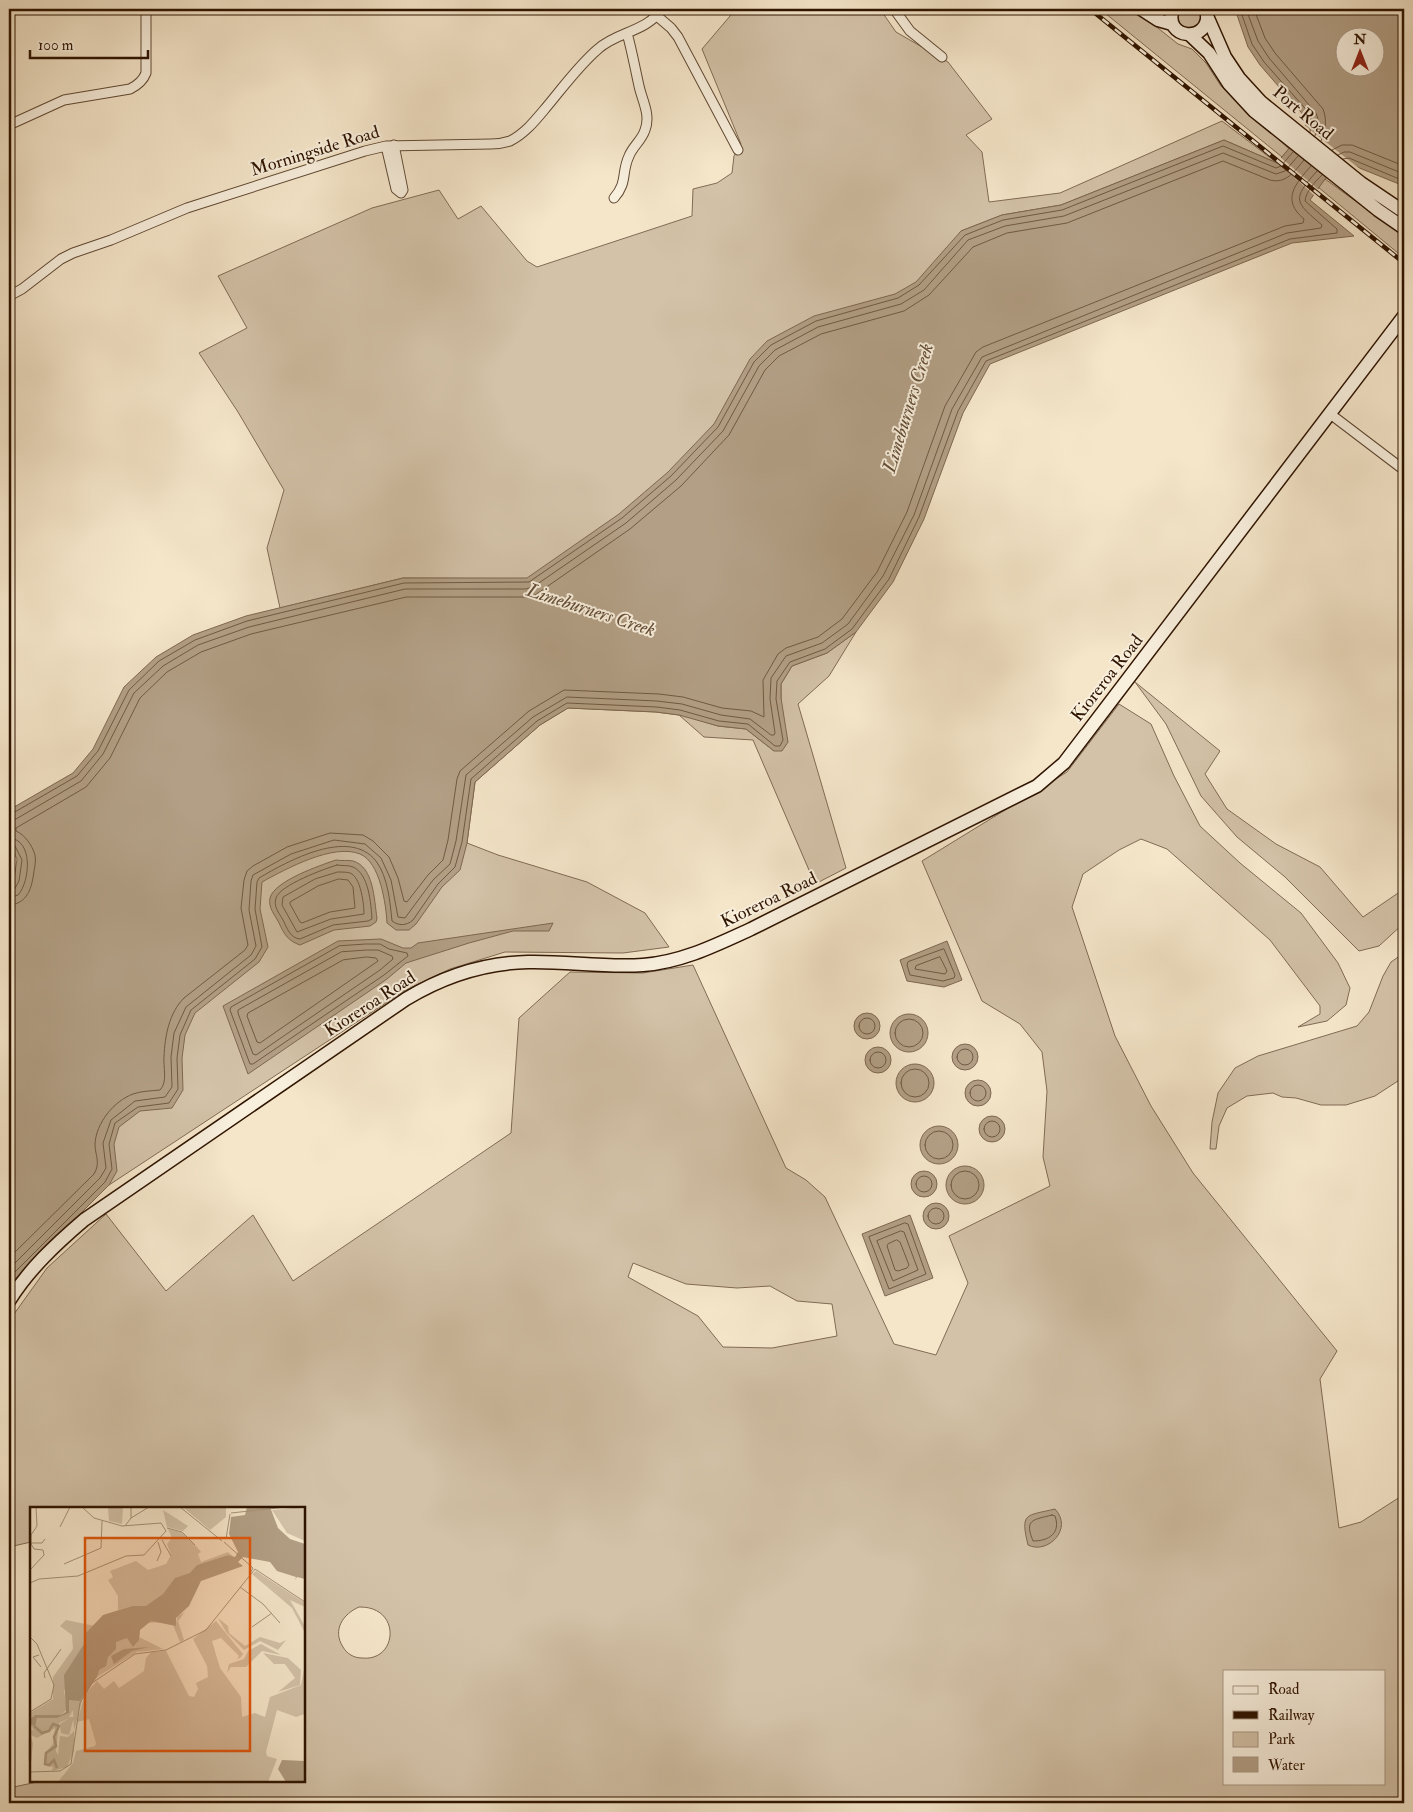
<svg xmlns="http://www.w3.org/2000/svg" width="1413" height="1812" viewBox="0 0 1413 1812" font-family="'IM FELL Double Pica',serif">
  <style>
    .green { fill: #d3c2a8; stroke: #816b54; fill-rule: evenodd }
    .water { fill: #b29f85; stroke: #7e6750; fill-rule: evenodd }
    .pier { fill: #f5e6ca }
    .lines { fill: none; stroke-linecap: round; stroke-linejoin: round }
    .shore { stroke: #705a42; stroke-width: 1 }
    .minor-casing { stroke: #604832; stroke-width: 11 }
    .secondary-casing { stroke: #2f1400; stroke-width: 15 }
    .minor { stroke: #f8efdd; stroke-width: 9 }
    .secondary { stroke: #f8efdd; stroke-width: 12 }
    .rail-casing { stroke: #2f1400; stroke-width: 4.5 }
    .rail { stroke: #f8efdd; stroke-width: 2.5; stroke-dasharray: 8; stroke-linecap: butt }
    .labels { text-anchor: middle; dominant-baseline: central; stroke-width: 4; stroke-linejoin: round; paint-order: stroke }
    .street-label { font-size: 18px; fill: #2f1400; stroke: #f8efdd }
    .water-label { font-size: 19px; font-style: italic; fill: #634c35; stroke: #f8efdd }
    .inset-river { fill: none; stroke: #b29f85; stroke-width: 2.5 }
    .inset-road { fill: none; stroke: #a69279; stroke-width: 1 }
    .view { fill: #df560b; fill-opacity: 0.15; stroke: #df560b; stroke-width: 2.5 }
    .inset-edge { fill: none; stroke: #2f1400; stroke-width: 2.5 }
  </style>
  <rect width="100%" height="100%" fill="#f5e6ca"/>
  <filter id="stains"><feTurbulence type="fractalNoise" baseFrequency=".004" numOctaves="4"/><feColorMatrix values="0 0 0 0 .2 0 0 0 0 .09 0 0 0 0 .02 0 0 0 .5 -.17"/></filter>
  <radialGradient id="worn" r=".72"><stop offset=".6" stop-color="#630" stop-opacity="0"/><stop offset="1" stop-color="#630" stop-opacity=".3"/></radialGradient>
  <path class="green" d="M736,9H880L896,32L948,62L992,119L966,135L982,152L989,202L1060,193L1222,121L1277,163L1224,140L1061,205L1002,215L961,231L762,580L403,578L280,608L267,548L284,490L238,412L199,353L247,328L218,276L372,208L439,190L458,219L481,206L527,261L537,267L692,216L693,189L717,183L732,173L734,156L741,144L702,49Z
    M1100,9H1134L1178,44L1192,49L1206,63L1221,86L1289,149L1282,157Z
    M1179,9H1199L1202,19C1194,31 1185,31 1177,20Z
    M1325,179L1404,236V258L1318,187Z
    M404,630L718,726L746,729L774,751L781,698V684L792,666L827,653L856,632L829,676L798,704L846,868L815,884L753,740L704,737L679,715L656,712L568,708L540,725L475,782L467,843L498,855L587,882L645,913L669,947L623,953L505,952L450,969L404,991L109,1185L9,1285Z
    M1135,682L1220,751L1205,774L1227,809L1276,844L1320,867L1363,917L1404,889V923L1379,946L1359,951L1285,877L1237,837L1201,796L1166,724Z
    M1119,704L1151,724L1174,776L1200,826L1240,863L1301,913L1338,963L1350,988L1346,1005L1327,1021L1298,1027L1320,1014V1006L1270,940L1167,849L1141,839L1119,850L1083,874L1072,907L1115,1036L1151,1106L1193,1173L1337,1351L1320,1379L1339,1528L1361,1522L1400,1497L1404,1496V1803H9V1788L42,1781H304V1508H31V1542L9,1547V1321L47,1268L106,1214L166,1291L253,1215L293,1281L511,1133L519,1018L570,972L643,973L693,965L786,1168L806,1180L825,1197L894,1344L936,1355L968,1283L949,1236L1050,1186L1043,1157L1047,1091L1042,1052L1020,1024L982,1001L922,861L1067,772ZM633,1263L686,1284L737,1288L770,1286L797,1301L832,1304L837,1336L772,1348L723,1347L698,1316L628,1277ZM359,1607C402,1606 398,1662 362,1658C354,1658 347,1654 343,1647C332,1630 343,1614 359,1607ZM1224,1671H1384V1783H1224Z
    M1404,953V1077L1375,1096L1346,1105H1321L1296,1098L1282,1097L1273,1093L1247,1096L1227,1108L1219,1126L1216,1149H1210L1212,1122L1218,1093L1235,1068L1258,1056L1357,1026L1369,1012L1383,976L1391,962Z"/>
  <path class="water" d="M1235,9H1404V186L1347,163L1325,179L1310,200L1354,236L1292,243L990,364L963,413L924,519L893,582L856,632L827,653L792,666L781,684V698L788,742L782,751H774L746,729L718,726L679,715L656,712L568,708L540,725L475,782L467,843L460,870L442,887L416,924L409,930H396L387,923C386,904 380,862 360,854C333,843 286,869 262,882L260,909L268,947L259,962L195,1013L185,1035L182,1058L183,1090L172,1108L140,1111L119,1127L114,1144L117,1171L109,1185L9,1285V890L14,880L17,859L9,843V810L73,773L93,749L124,687L156,657L193,635L246,616L403,578H527L619,514L668,472L714,424L750,359L767,341L814,316L895,294L916,282L961,231L1002,215L1061,205L1224,140L1277,163L1305,129L1306,118L1260,65L1248,47ZM1346,38H1376V68H1346Z
    M336,860C341,861 348,860 353,861C374,867 374,900 377,918L376,922L370,926L334,930L300,945C288,941 284,934 279,923C275,915 268,908 270,898C274,881 321,865 336,860Z
    M553,923L549,931H513L469,943L406,963L387,979L248,1074L223,1006L338,941L381,939L403,948H411L418,943Z
    M947,941L962,980L944,987L907,981L900,960Z
    M854 1026a13 13 0 1 1 26 0a13 13 0 1 1-26 0Z
    M890 1033a19 19 0 1 1 38 0a19 19 0 1 1-38 0Z
    M952 1057a13 13 0 1 1 26 0a13 13 0 1 1-26 0Z
    M865 1060a13 13 0 1 1 26 0a13 13 0 1 1-26 0Z
    M896 1083a19 19 0 1 1 38 0a19 19 0 1 1-38 0Z
    M965 1093a13 13 0 1 1 26 0a13 13 0 1 1-26 0Z
    M979 1129a13 13 0 1 1 26 0a13 13 0 1 1-26 0Z
    M920 1145a19 19 0 1 1 38 0a19 19 0 1 1-38 0Z
    M946 1185a19 19 0 1 1 38 0a19 19 0 1 1-38 0Z
    M911 1184a13 13 0 1 1 26 0a13 13 0 1 1-26 0Z
    M923 1216a13 13 0 1 1 26 0a13 13 0 1 1-26 0Z
    M910,1215L933,1278L885,1296L862,1234Z
    M1055,1509C1074,1529 1047,1555 1028,1545C1020,1512 1026,1516 1055,1509Z"/>
  <path class="pier" d="M1303,124L1365,173L1347,166L1329,179L1288,146L1303,128Z
    M1280,157L1319,190L1315,196L1276,161Z"/>
  <g class="lines">
    <path class="shore" d="M1240,9L1252,44L1264,62L1311,115L1310,132
      M1246,9L1258,41L1269,58L1316,113L1318,119L1315,136
      M1254,9L1265,38L1275,53L1323,109C1327,119 1326,131 1321,141
      M1332,150L1342,145H1352L1404,166
      M1338,155L1344,152H1350L1404,174
      M1343,159L1349,158L1404,181
      M9,814L13,813L77,776L98,751L129,690L159,661L195,640L247,621L404,583L529,582L622,518L671,476L718,427L754,362L771,345L816,321L898,298L919,285L965,235L1003,220L1062,210L1223,146L1276,168L1281,166L1293,152
      M9,820L16,819L81,781L103,754L134,693L163,666L198,645L249,627L405,589H526L533,587L626,523L676,480L723,431L759,366L775,350L818,327L901,304L924,290L968,240L1005,226L1064,216L1223,153L1276,174L1285,171L1298,156
      M9,838C34,839 30,882 18,895L9,898
      M9,844L15,846L22,860L19,881L14,890L9,891
      M337,865C342,866 349,865 353,867C369,874 371,904 372,919L368,921L333,925L300,939C290,938 287,928 283,920C279,913 273,906 276,898C280,885 324,869 337,865Z
      M338,872C342,872 347,872 350,873C361,877 364,905 364,914L331,919L297,932L282,905L283,897L315,879Z
      M339,879L348,880L353,887L355,908L330,912L302,923L300,922L290,904V902L318,886Z
      M9,905C28,904 32,887 34,871C35,866 36,860 35,855C32,845 25,835 16,831V828L86,787L110,758L140,698L167,672L201,652L251,634L406,597H526L535,595L630,529L681,486L729,435L765,370L779,356L821,334L904,311L929,295L973,247L1007,233L1067,223L1223,161L1270,180C1286,184 1294,172 1304,160
      M366,944H380L389,949L407,953L408,956L384,975L253,1064H250L230,1010L231,1007L339,946Z
      M944,949L955,975L954,978L943,981L910,975L907,965L908,962Z
      M367,950H378L392,956L393,959L380,970L256,1055L253,1054L238,1013V1010L341,952Z
      M367,957L376,958L378,961L260,1043L257,1042L247,1016L248,1013L343,960Z
      M940,957L947,971L945,974L915,969L916,966Z
      M859 1026a8 8 0 1 1 16 0a8 8 0 1 1-16 0Z
      M895 1033a14 14 0 1 1 28 0a14 14 0 1 1-28 0Z
      M957 1057a8 8 0 1 1 16 0a8 8 0 1 1-16 0Z
      M870 1060a8 8 0 1 1 16 0a8 8 0 1 1-16 0Z
      M901 1083a14 14 0 1 1 28 0a14 14 0 1 1-28 0Z
      M970 1093a8 8 0 1 1 16 0a8 8 0 1 1-16 0Z
      M984 1129a8 8 0 1 1 16 0a8 8 0 1 1-16 0Z
      M925 1145a14 14 0 1 1 28 0a14 14 0 1 1-28 0Z
      M951 1185a14 14 0 1 1 28 0a14 14 0 1 1-28 0Z
      M916 1184a8 8 0 1 1 16 0a8 8 0 1 1-16 0Z
      M928 1216a8 8 0 1 1 16 0a8 8 0 1 1-16 0Z
      M905,1223L908,1224L926,1274L889,1289L869,1237Z
      M901,1231L904,1232L918,1270L893,1281L877,1241Z
      M897,1240L900,1242L909,1265L907,1268L898,1271L895,1270L887,1246L888,1244Z
      M9,1258L94,1174C101,1162 95,1156 95,1144C96,1123 114,1101 133,1094C141,1091 151,1091 160,1090C168,1082 163,1067 164,1056C165,1036 169,1013 184,998L245,950L248,945L241,908L244,880L247,871L253,866L287,847L330,833L363,835L373,841L389,857L398,878L404,901L407,902L428,875L443,860L448,840L457,779L460,771L529,711L564,690L659,694L683,697L722,708L751,711L764,717L763,680L778,654L786,648L818,637L842,619L877,572L907,512L945,406L976,352L983,347L1285,226L1303,223L1304,219C1281,200 1295,184 1311,166
      M9,1269L100,1178L106,1168L103,1143L111,1120L135,1101L165,1097L172,1087L171,1057L174,1033L186,1007L251,955L256,946L249,910L251,881L253,875L291,854L334,840L365,844L381,858L391,880L398,917L405,918L433,880L450,864L456,841L466,775L533,717L567,697L657,701L682,704L721,715L750,719L771,735H774L775,733L770,699L771,678L786,656L822,643L848,624L883,576L914,515L952,409L982,357L1287,233L1321,228L1322,225C1295,202 1291,200 1317,171
      M9,1278L105,1182L112,1169L109,1144L115,1123L138,1107L169,1103L178,1089L177,1058L180,1035L191,1010L255,959L262,947L255,909L257,882L259,878C288,861 349,827 376,861C388,877 390,902 392,921C399,926 406,926 413,920L438,884L455,867L462,842L471,779L537,721L567,703L657,707L680,710L719,721L748,724L775,746H780L783,740L776,699L777,681L790,662L825,649L852,629L889,579L919,517L958,411L986,361L1290,239L1337,233V229L1305,201C1306,191 1315,182 1322,175
      M1052,1515L1055,1516C1061,1533 1049,1541 1033,1541C1024,1519 1033,1520 1052,1515Z"/>
    <g class="minor-casing">
      <path id="minor" d="M894,9L910,31L942,57
        M657,16L671,28L678,37L738,150
        M9,125L64,100L130,89C138,85 143,81 146,73V9
        M386,146L396,189L401,193L403,190L394,145
        M614,198C628,182 621,173 629,156C633,146 642,140 645,130C651,115 642,100 639,86C635,68 632,51 627,33
        M9,296L22,289L61,259L73,253L111,240L187,208L365,151L386,146L491,144C497,144 504,143 510,141C524,134 534,122 544,110C561,90 578,66 598,49C618,31 645,33 662,9
        M1329,413L1404,470"/>
    </g>
    <g class="secondary-casing">
      <path id="secondary" d="M1141,9L1158,20L1172,24
        M1173,9C1162,40 1211,44 1207,12
        M1207,16L1225,57L1239,78L1261,102L1361,183L1404,212
        M1190,35L1209,53L1229,84L1254,111L1378,210L1404,228
        M9,1301C29,1269 56,1244 84,1220L406,999C444,976 483,963 528,962C566,961 605,968 643,965C682,962 716,945 751,929L1037,786L1064,763L1404,316"/>
    </g>
    <use href="#minor" class="minor"/>
    <use href="#secondary" class="secondary"/>
    <g class="rail-casing">
      <path id="rail" d="M1090,9L1404,263"/>
    </g>
    <use href="#rail" class="rail"/>
  </g>
  <g class="labels">
    <g class="street-label">
      <text transform="translate(1303 113) rotate(40)">Port Road</text>
      <text transform="translate(315 151) rotate(-17)">Morningside Road</text>
      <text transform="translate(1107 678) rotate(-52)">Kioreroa Road</text>
      <text transform="translate(769 900) rotate(-26)">Kioreroa Road</text>
      <text transform="translate(370 1004) rotate(-33)">Kioreroa Road</text>
    </g>
    <g class="water-label">
      <text transform="translate(908 408) rotate(-73)">Limeburners Creek</text>
      <text transform="translate(591 610) rotate(18)">Limeburners Creek</text>
    </g>
  </g>
  <g transform="translate(30 1507)">
    <rect width="275" height="275" fill="#f5e6ca"/>
    <path d="M78,0H93L92,17L79,14ZM153,0H196V10L180,23ZM264,1L275,2V34L257,26L242,3ZM133,3L141,8L158,19L153,24L137,20ZM138,22L151,25L166,39L171,45L168,47L171,55L198,45L204,50L198,48L167,58L144,99H102L88,103V89L78,73L83,70L80,64L106,54L118,63L136,57L141,48L137,37L142,31ZM226,64L275,96V100L260,93L275,119V126L262,101L222,67ZM107,105L142,117L145,119L148,109L155,105L148,114L154,133L150,135L143,118L132,115L118,116L110,123L109,130L133,142L107,145L67,170L55,183L44,223L43,203L39,210H44L39,228L31,226L30,217L39,211L29,216L26,244L28,248L30,229L38,230L44,224V244L37,260L22,264L23,260L14,258L15,247L23,237L25,221L7,231L1,228L3,237L0,262V223H3L0,215L5,218L7,211H27L39,206L38,193ZM188,111L198,119L199,126L215,139L230,130L250,136L256,133L248,143L230,134L214,143L196,125ZM36,113L65,119L67,117L34,184L37,202L31,208H5L0,212V206L23,192V170L43,142L42,128L30,119ZM186,114L213,147L210,151L207,152L209,149L191,131L182,134L190,161L211,190L212,210L225,206L235,210L240,190L271,178L275,158V207L266,210L247,203L236,245L237,249L247,252L238,275H28L43,256L46,244L65,239L66,236L59,212L47,215L55,187L67,174L74,182L84,174L89,181L114,164L116,151L121,145L136,144L159,189L164,190L168,182L166,176L178,170L177,159L163,132ZM231,137L251,148L232,144L216,160H201L197,166L199,157L214,152L218,144ZM233,146L258,151L271,163L270,178L248,185L265,171L255,157H244Z" fill="#d3c2a8"/>
    <path d="M217,0H240L248,21L260,32L275,37V72L267,70L265,73L266,70L247,64L240,55L213,50L208,55L213,59L171,74L159,99L146,111V119L121,114L110,123L109,133L103,140L97,131L86,135V142L78,150L76,159L69,163L67,170L50,194L39,193V206L27,211H7L5,220L1,217L0,212L5,208H31L36,205L34,168L56,134L55,127L73,108L102,99H116L133,87L145,71L160,66L167,58L198,48L205,50L208,45L199,27L201,10L215,8ZM119,140L102,144L84,157L81,149L94,142ZM252,253L275,254V275H256L248,262Z" fill="#b29f85"/>
    <path class="inset-river" d="M4,219L12,226L19,224L23,217L29,219L24,230L26,239L16,246L15,257L19,258L24,253L27,261M0,232V254"/>
    <path class="inset-road" d="M150,0L192,34M201,6L256,0M101,11L119,0M95,19L101,11V0M30,20L40,0M137,21L152,25L165,38M196,32L200,7M132,33L141,49M194,35L223,61L220,66M1,36H12L15,32M127,54L131,45L128,35M34,57L71,41L72,14M0,63L14,48L13,43L4,42L1,37V28L7,19L6,0M0,76L9,72L48,69L96,49L114,48L136,24L131,16L92,19L64,11L52,0M210,80L233,97L250,116M222,120L242,106M0,130L7,137L24,178L21,192L0,205M9,148L3,150L11,160M15,171L14,166L31,142M0,265L30,264L41,257L50,196L62,176L105,147L136,143L176,123L225,62L275,95"/>
    <path class="view" d="M55,31H220V244H55Z"/>
    <rect width="275" height="275" class="inset-edge"/>
  </g>
  <rect width="1413" height="1812" fill="none" stroke="#f5e6ca" stroke-width="30"/>
  <rect x="10" y="10" width="1393" height="1792" fill="none" stroke="#2f1400" stroke-width="2.5"/>
  <rect x="15" y="15" width="1383" height="1782" fill="none" stroke="#2f1400"/>
  <rect x="1223" y="1670" width="162" height="115" fill="#f8efdd" stroke="#a89785"/>
  <rect x="1233" y="1686" width="25" height="8" fill="#f8efdd" stroke="#a89785"/>
  <text x="1268" y="1694" font-size="15" fill="#2f1400">Road</text>
  <rect x="1233" y="1711" width="25" height="8" fill="#2f1400" stroke="#a89785"/>
  <text x="1268" y="1720" font-size="15" fill="#2f1400">Railway</text>
  <rect x="1233" y="1732" width="25" height="15" fill="#d3c2a8" stroke="#a89785"/>
  <text x="1268" y="1744" font-size="15" fill="#2f1400">Park</text>
  <rect x="1233" y="1757" width="25" height="15" fill="#b29f85" stroke="#a89785"/>
  <text x="1268" y="1770" font-size="15" fill="#2f1400">Water</text>
  <g transform="translate(1360 52)"><circle r="24" fill="#f8efdd" stroke="#a89785"/>
  <path d="M0-4L9 19L0 12L-9 19Z" fill="#8f2418"/>
  <text y="-8" font-size="14" font-weight="bold" text-anchor="middle" fill="#2f1400">N</text>
  </g>
  <path d="M30 50v8h118v-8" fill="none" stroke="#2f1400" stroke-width="2.5"/>
  <text x="38" y="50" font-size="15" fill="#2f1400" stroke="#f8efdd" stroke-width="4" paint-order="stroke">100 m</text>
  <rect width="100%" height="100%" filter="url(#stains)"/>
  <rect width="100%" height="100%" fill="url(#worn)"/>
</svg>
